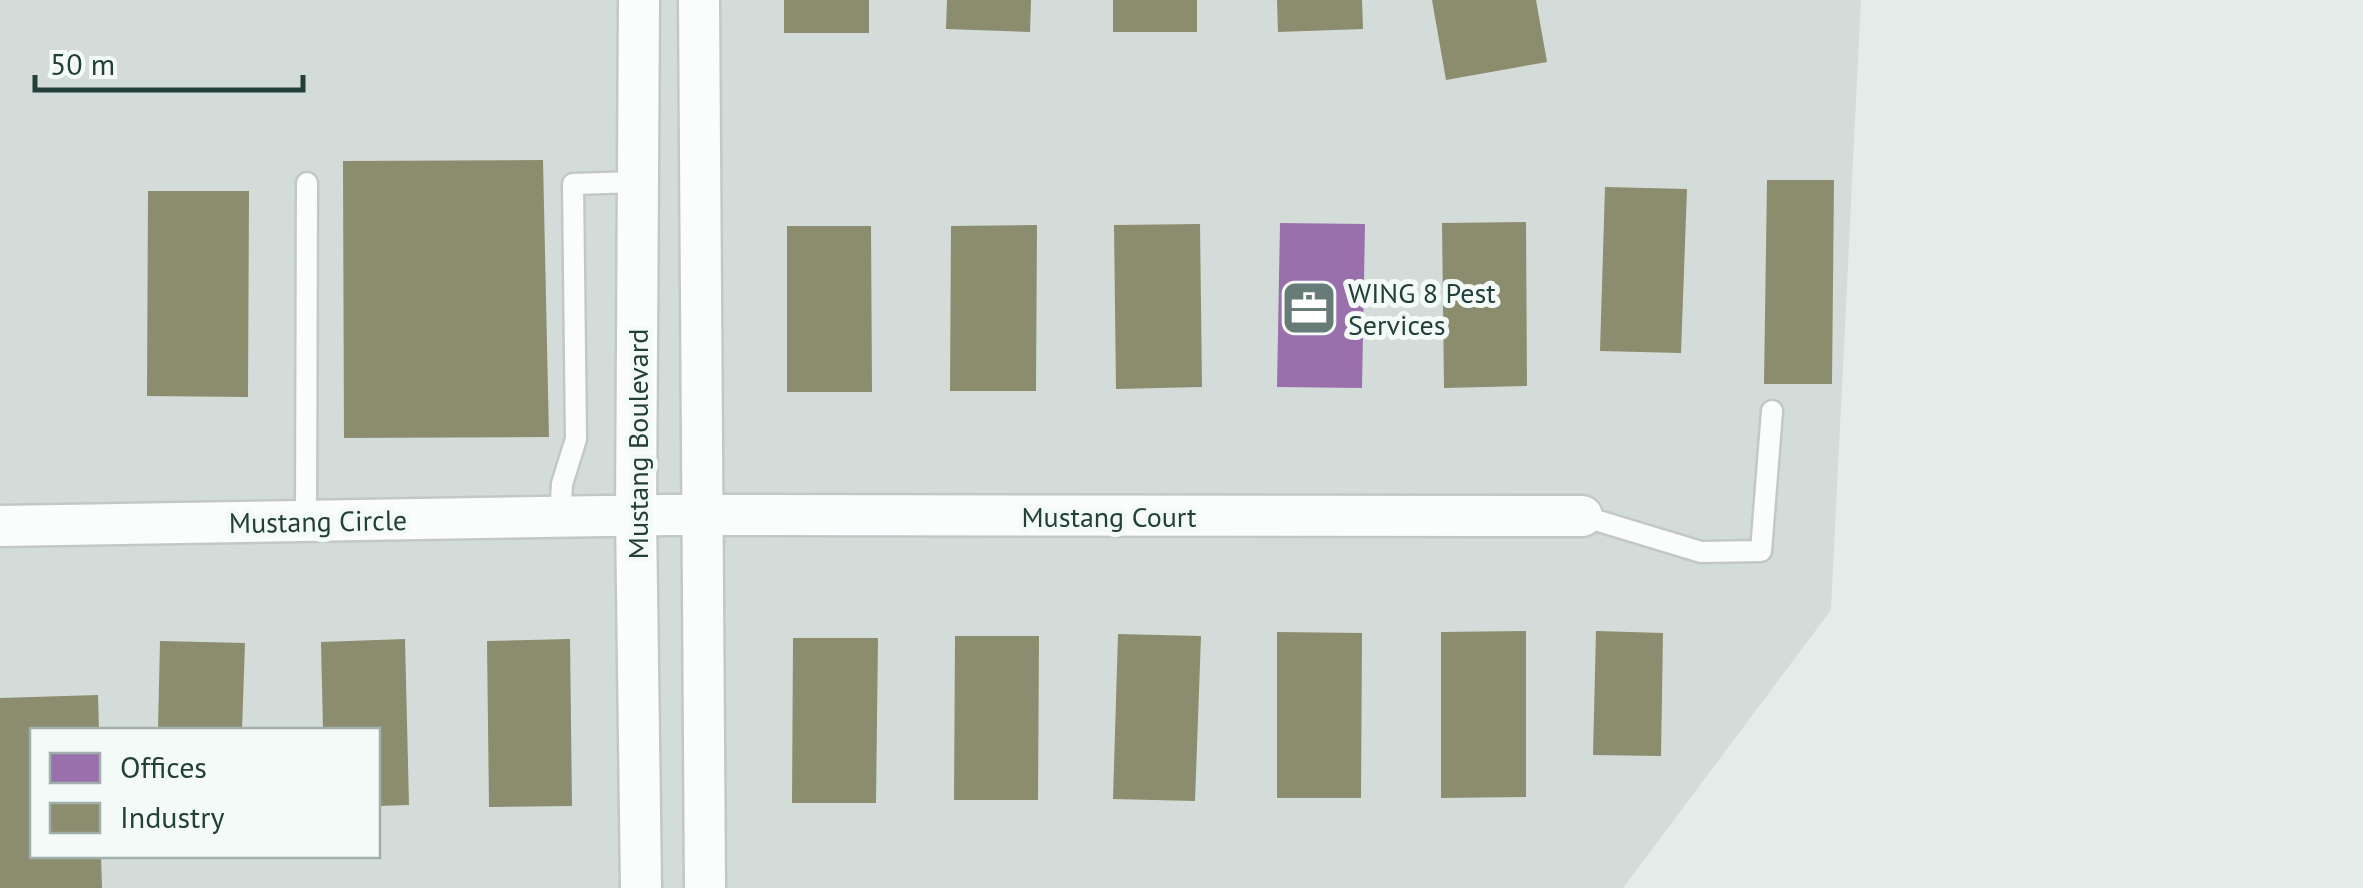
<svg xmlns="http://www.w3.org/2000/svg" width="2363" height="888" viewBox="0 0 2363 888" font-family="'PT Sans',sans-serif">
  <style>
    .built { fill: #d4dcd9; fill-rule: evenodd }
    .offices { fill: #9970ab }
    .industry { fill: #8c8c6e }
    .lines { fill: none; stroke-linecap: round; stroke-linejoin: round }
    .service-casing { stroke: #c2c8c6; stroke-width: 25 }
    .minor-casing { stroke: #c2c8c6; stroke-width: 45 }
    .service { stroke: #fbfcfc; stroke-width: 20 }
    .minor { stroke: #fbfcfc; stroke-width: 40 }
    .labels { text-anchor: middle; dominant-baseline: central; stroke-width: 10; stroke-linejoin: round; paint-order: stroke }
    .poi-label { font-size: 28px; fill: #233f3a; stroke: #f4faf7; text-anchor: start }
    .street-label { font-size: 28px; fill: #233f3a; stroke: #f4faf7 }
  </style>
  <rect width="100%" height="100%" fill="#e5ebe9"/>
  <path class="built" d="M0,0H1861L1831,610L1623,888H0ZM32,730H378V856H32Z"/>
  <path class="offices" d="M1280,223L1365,224L1362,388L1277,387Z"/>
  <path class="industry" d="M784,0H869V33H784Z
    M947,0H1031L1030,32L946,29Z
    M1113,0H1197V32H1113Z
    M1277,0H1362L1363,29L1278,32Z
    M1432,0H1536L1547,62L1446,80Z
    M543,160L549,437L344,438L343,161Z
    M1767,180H1834L1832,384H1764Z
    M1605,187L1687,189L1681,353L1600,351Z
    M148,191H249L248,397L147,396Z
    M1526,222L1527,386L1444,388L1442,223Z
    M1200,224L1202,387L1116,389L1114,225Z
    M1037,225L1036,391H950L951,226Z
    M787,226H871L872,392H787Z
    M1526,631V797L1441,798V632Z
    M1596,631L1663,633L1661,756L1593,755Z
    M1277,632L1362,633L1361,798H1277Z
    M1118,634L1201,636L1195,801L1113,799Z
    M955,636H1039L1038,800H954Z
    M793,638H878L876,803H792Z
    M405,639L409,805L378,806V730H323L321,642Z
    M570,639L572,806L489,807L487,641Z
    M160,641L245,643L242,730H158Z
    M98,695L99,730H32V856H101L102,888H0V698Z"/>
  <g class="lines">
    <g class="service-casing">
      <path id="service" d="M1582,516L1701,552L1761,551L1772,411
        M560,517L562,484L576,439L573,184L638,182
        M306,521L307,183"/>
    </g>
    <g class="minor-casing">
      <path id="minor" d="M639,0L636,516L641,888
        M699,0L705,888
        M0,526L667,515L1582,516"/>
    </g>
    <use href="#service" class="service"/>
    <use href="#minor" class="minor"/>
  </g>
  <defs>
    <g id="office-square" transform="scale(2.875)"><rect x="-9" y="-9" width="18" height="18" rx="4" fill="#677b77" stroke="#f4faf7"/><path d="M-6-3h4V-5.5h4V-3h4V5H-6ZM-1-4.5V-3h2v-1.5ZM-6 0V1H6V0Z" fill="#fff"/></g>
  </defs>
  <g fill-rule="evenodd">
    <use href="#office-square" x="1309" y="308"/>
  </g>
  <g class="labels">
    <g class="poi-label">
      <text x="1348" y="292">WING 8 Pest<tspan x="1348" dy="32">Services</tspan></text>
    </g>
    <g class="street-label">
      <text transform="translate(637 444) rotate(-90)">Mustang Boulevard</text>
      <text x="1109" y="516">Mustang Court</text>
      <text transform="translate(318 521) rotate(-1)">Mustang Circle</text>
    </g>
  </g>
  <rect x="30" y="728" width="350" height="130" fill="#f4faf7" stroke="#a0afab" stroke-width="2.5"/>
  <rect x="50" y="753" width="50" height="30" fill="#9970ab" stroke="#a0afab" stroke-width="2.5"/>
  <text x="120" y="778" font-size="30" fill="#233f3a">Offices</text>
  <rect x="50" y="803" width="50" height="30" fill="#8c8c6e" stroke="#a0afab" stroke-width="2.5"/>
  <text x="120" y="828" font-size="30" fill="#233f3a">Industry</text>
  <path d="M35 75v15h268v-15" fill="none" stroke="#233f3a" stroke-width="5"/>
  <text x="50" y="75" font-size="30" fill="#233f3a" stroke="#f4faf7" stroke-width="8" paint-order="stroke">50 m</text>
</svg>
